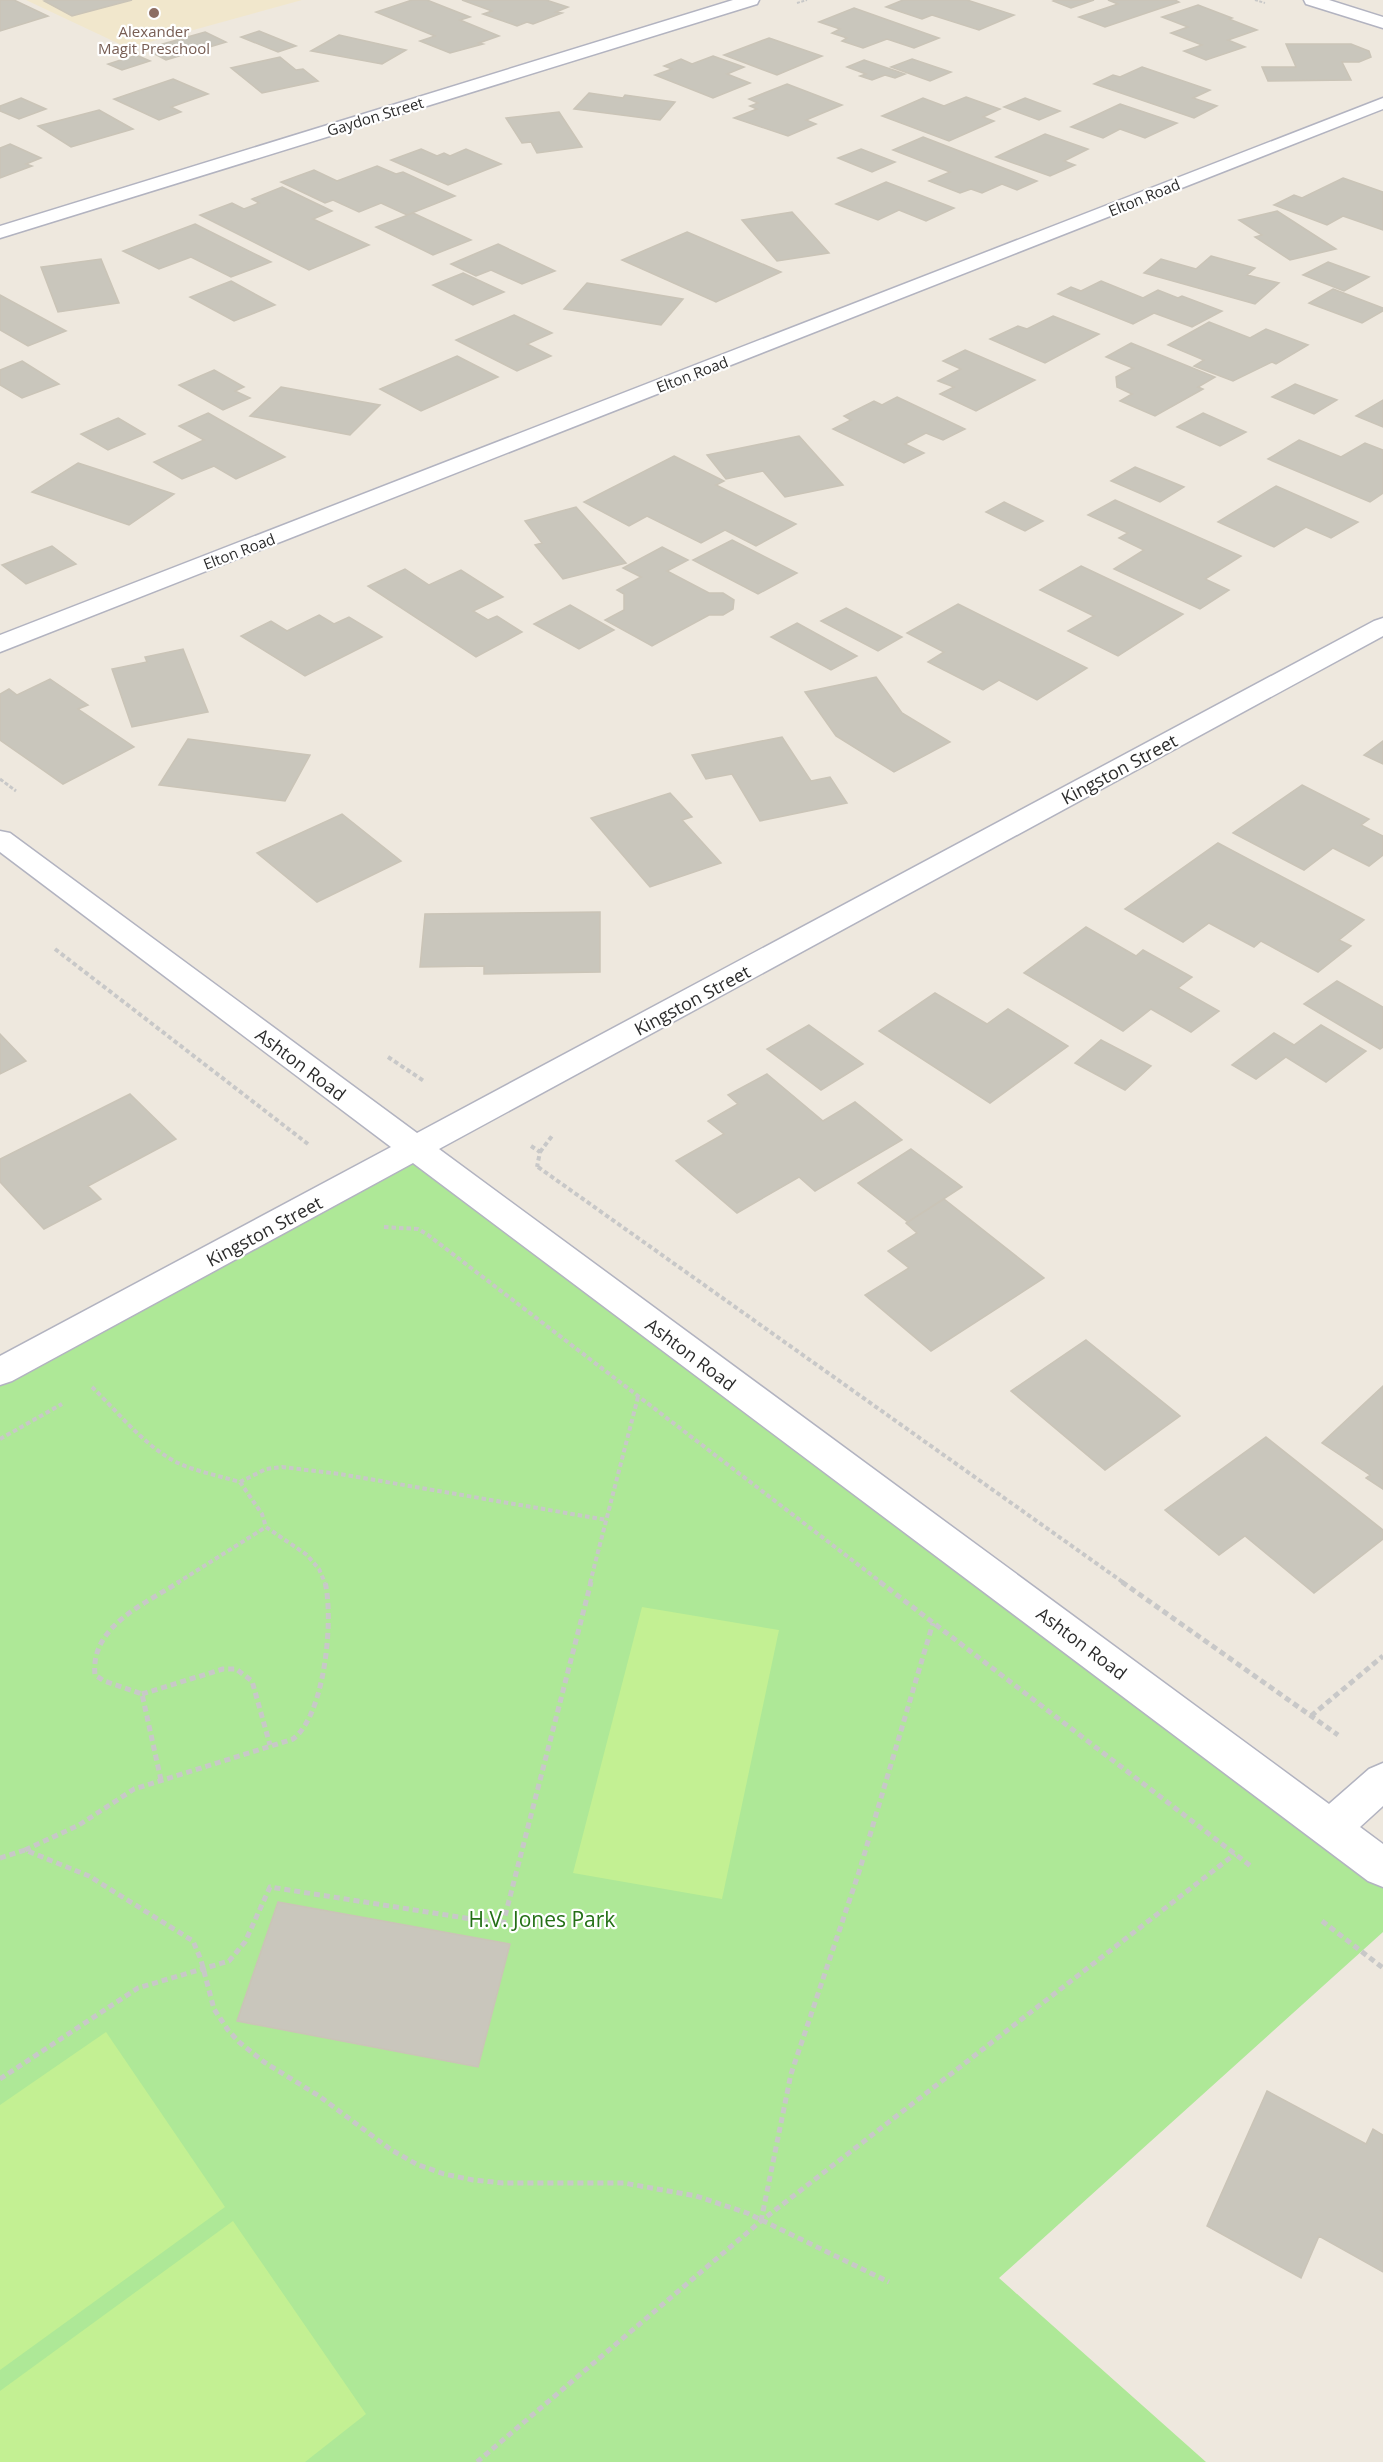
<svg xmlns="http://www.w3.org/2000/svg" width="1383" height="2462" viewBox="0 0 1383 2462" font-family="'Open Sans',sans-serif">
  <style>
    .education { fill: #f1e7cc }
    .green { fill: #aee897 }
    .pitch { fill: #c3f093 }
    .building { fill: #c9c6bc; stroke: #cac4b7; stroke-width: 1.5 }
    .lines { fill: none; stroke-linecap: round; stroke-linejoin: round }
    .minor-casing { stroke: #b2b3c0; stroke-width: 3 }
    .path-far3 { stroke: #c8c8c8; stroke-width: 2; stroke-dasharray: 3 1.5; stroke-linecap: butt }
    .path-far2 { stroke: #c8c8c8; stroke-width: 3; stroke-dasharray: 4 2; stroke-linecap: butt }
    .path-far1 { stroke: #c8c8c8; stroke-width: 4; stroke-dasharray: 4.5 3; stroke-linecap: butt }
    .path { stroke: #c8c8c8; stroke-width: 5; stroke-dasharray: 6 4; stroke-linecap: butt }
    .minor { fill: #fff; fill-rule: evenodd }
    .education-dot { fill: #8d6e63; stroke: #fff; stroke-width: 2 }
    .labels { text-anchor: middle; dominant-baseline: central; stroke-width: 4.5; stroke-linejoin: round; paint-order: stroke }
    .far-education-label { font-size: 15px; fill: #785e54; stroke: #fff }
    .far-street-label { font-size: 15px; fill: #2c2c2c; stroke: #fff }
    .street-label { font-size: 18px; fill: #2c2c2c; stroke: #fff }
    .near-park-label { font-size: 21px; fill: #246f16; stroke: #fff }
  </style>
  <rect width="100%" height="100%" fill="#eee8de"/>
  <path class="education" d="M26,0H302L128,48Z"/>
  <path class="green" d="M416,1150L1383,1868V1932L999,2278L1206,2462H0V1372Z"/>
  <path class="pitch" d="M642,1607L779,1630L722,1899L573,1873Z
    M106,2032L225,2207L0,2370V2105Z
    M233,2221L366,2414L305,2462H0V2391Z"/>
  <path class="building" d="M0,0H14L48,16L0,31Z
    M47,0H132L72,16L44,1Z
    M412,0H427L470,17L460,20L499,36L479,43L483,44L450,53L420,41L435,36L376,12Z
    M462,0H546L568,7L556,12L562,13L533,24L527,22L517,26L483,14L492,11Z
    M903,0H967L1014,15L979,30L932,15L922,19L886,7Z
    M1055,0H1094L1071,8L1053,1Z
    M1108,0H1175L1179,2L1105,27L1079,17L1118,4Z
    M1198,5L1232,18L1229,19L1257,30L1228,40L1245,47L1206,60L1184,51L1202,45L1171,33L1188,27L1162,17Z
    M854,8L939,38L914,48L887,39L863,48L842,41L847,38L832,33L840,29L819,22Z
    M259,31L296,46L278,52L241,37Z
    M205,32L226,42L166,60L145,49Z
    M339,35L406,50L382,64L311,51Z
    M769,38L822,56L777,75L724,55Z
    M1286,44H1351L1369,51L1371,57L1359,62H1342L1351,80L1268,81L1262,67H1296Z
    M136,55L150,61L122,70L108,64Z
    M713,56L744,67L727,74L750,83L713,98L655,75L672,69L664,66L681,59L692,64Z
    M280,57L296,70L303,69L318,81L262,93L231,68Z
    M912,59L951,72L930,81L891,67Z
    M864,60L905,74L895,78L885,75L872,80L860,76L866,74L847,67Z
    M1142,67L1210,90L1193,98L1217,106L1194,118L1094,84L1113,75L1120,77Z
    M173,79L208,94L171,107L181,112L159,120L114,99Z
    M787,84L842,105L806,120L816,124L788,136L734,118L757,109L750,106L758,103L749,99Z
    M589,93L623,98L625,95L675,102L660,120L574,109Z
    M966,97L1000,109L983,117L994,121L949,141L882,116L923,98L944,106Z
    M21,98L46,109L19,119L0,111V106Z
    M1025,98L1060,111L1039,120L1004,107Z
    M1120,104L1177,123L1145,138L1120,129L1103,138L1071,127Z
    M99,110L133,129L71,147L38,126Z
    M559,112L582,147L537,153L531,142L522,143L506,118Z
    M1045,134L1088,149L1064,161L1075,165L1050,176L996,157Z
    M923,137L1037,181L1017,190L1002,184L982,193L971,189L960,193L929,181L950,172L893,150Z
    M10,144L41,158L26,164L32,166L0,178V148Z
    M421,149L437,156L444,153L450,156L466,149L501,164L448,185L391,160Z
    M861,149L895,162L872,172L838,158Z
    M377,166L396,174L403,172L455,196L407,215L381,203L359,212L333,200L325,203L281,182L314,170L337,181Z
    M1343,178L1383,192V230L1343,216L1327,225L1274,205L1294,195L1302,198Z
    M886,182L954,208L926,221L899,210L878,220L836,204Z
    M282,187L332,211L313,219L369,245L309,270L200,215L232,203L244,209L259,203L252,199Z
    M1277,211L1336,249L1290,260L1255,237L1262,235L1239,220Z
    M792,212L829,253L777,261L742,220Z
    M413,213L471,240L433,255L376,227Z
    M195,224L271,262L231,277L191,257L159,269L123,251Z
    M687,232L781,272L716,302L622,260Z
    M498,244L555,271L522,284L491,270L476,276L451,264Z
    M1211,256L1255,268L1247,275L1279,283L1255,304L1144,273L1161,259L1196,269Z
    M101,259L119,303L58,312L41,267Z
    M1328,262L1369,277L1344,291L1303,275Z
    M463,273L504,292L473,305L433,285Z
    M231,281L275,305L234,321L190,297Z
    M1101,281L1143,298L1158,290L1178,298L1182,296L1222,311L1192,327L1154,313L1133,324L1058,294L1071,287L1081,291Z
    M587,283L683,299L661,325L564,309Z
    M1333,289L1383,308V311L1362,323L1309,303Z
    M0,295L66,331L28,346L0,330Z
    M514,315L552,333L527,344L551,356L517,371L456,340Z
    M1053,316L1099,334L1045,363L990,339L1018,326L1027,329Z
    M1209,322L1250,338L1266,329L1308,345L1276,364L1272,362L1233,381L1194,366L1204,360L1168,345Z
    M1131,343L1215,377L1198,387L1203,389L1155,416L1120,401L1132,394L1117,387L1116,377L1133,368L1106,357Z
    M965,350L1035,380L976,411L940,394L954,387L938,381L961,369L943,361Z
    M457,356L498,377L421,411L380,389Z
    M22,361L59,384L22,398L0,385V370Z
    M214,370L244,387L235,391L250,398L223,410L179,385Z
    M1295,384L1337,400L1314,414L1272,397Z
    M281,387L380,405L350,435L250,416Z
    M897,397L965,429L943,440L926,433L905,444L924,453L904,463L833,429L851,420L844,416L874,401L882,405Z
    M1383,400V427L1356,416Z
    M208,413L285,457L236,479L214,466L182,479L154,462L204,440L179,426Z
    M1203,413L1246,432L1220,446L1177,427Z
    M118,418L145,434L108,450L81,434Z
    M799,436L843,485L785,497L763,471L726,479L707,455Z
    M1299,440L1341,457L1365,443L1383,450V493L1370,502L1268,459Z
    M674,456L724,481L716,485L796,524L756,546L725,530L701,543L647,516L629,526L584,502Z
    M78,463L174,494L129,525L32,492Z
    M1135,467L1184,487L1160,502L1111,481Z
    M1276,486L1358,522L1331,538L1306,527L1274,547L1218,522Z
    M1115,500L1241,556L1205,579L1229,590L1200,609L1114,569L1144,550L1119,538L1128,533L1088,515Z
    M1004,502L1043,521L1025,531L986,512Z
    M576,507L626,563L563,579L535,545L542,543L525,521Z
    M732,540L797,573L758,594L693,560Z
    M52,546L76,564L26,584L2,565Z
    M662,547L688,560L667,571L709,593H723L734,600L733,609L723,615H709L652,646L605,620L624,610V594L617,590L641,577L623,568Z
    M1081,566L1183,614L1118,656L1068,631L1094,616L1040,590Z
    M405,569L429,585L461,570L503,597L473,611L488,620L497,616L522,632L476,657L368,586Z
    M958,604L1087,668L1037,700L999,680L983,690L928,662L944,652L907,633Z
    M570,605L614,630L579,649L534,624Z
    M846,608L902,637L878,651L821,621Z
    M319,615L334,624L349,617L382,637L305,676L241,636L271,621L287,631Z
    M797,623L857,656L831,670L771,637Z
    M183,649L208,712L132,727L112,669L147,662L145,657Z
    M876,677L902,713L950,742L894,772L836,736L805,692Z
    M50,679L88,705L78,709L134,747L63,784L0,740V694L9,689L17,695Z
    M782,737L811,781L830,777L847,803L760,821L732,774L706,779L692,755Z
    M188,739L310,755L285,801L159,785Z
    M1383,741V764L1364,755Z
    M1302,785L1369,819L1361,825L1383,836V855L1369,866L1333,848L1304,870L1233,833Z
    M670,793L692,817L682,820L721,863L650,887L591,818Z
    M342,814L401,861L317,902L257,853Z
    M1218,843L1364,920L1339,940L1351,946L1318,972L1261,941L1254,947L1209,923L1183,942L1125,909Z
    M600,912V972L484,974V966L420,967L425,914Z
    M1086,927L1136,956L1143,950L1192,977L1178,988L1219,1011L1191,1032L1151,1009L1123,1031L1024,973Z
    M1337,981L1383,1007V1047L1380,1049L1304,1004Z
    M935,993L987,1024L1008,1009L1068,1046L990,1103L879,1031Z
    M809,1025L863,1064L821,1090L767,1049Z
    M1321,1025L1366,1051L1326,1082L1286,1057L1256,1079L1232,1065L1274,1033L1294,1045Z
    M0,1034L26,1061L0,1074Z
    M1101,1040L1151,1066L1125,1090L1075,1063Z
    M767,1074L823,1121L855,1102L902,1140L815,1191L799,1177L737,1213L676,1161L724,1134L708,1121L738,1104L728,1095Z
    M130,1094L176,1139L88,1186L101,1199L44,1229L0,1182V1159Z
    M911,1149L962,1187L908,1222L858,1183Z
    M944,1199L1044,1278L931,1351L865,1295L909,1268L888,1251L917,1233L906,1223Z
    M1086,1340L1180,1416L1105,1470L1011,1391Z
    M1383,1386V1489L1366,1478L1370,1475L1322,1443Z
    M1266,1437L1383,1530V1539L1314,1593L1245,1536L1219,1555L1165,1510Z
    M278,1902L510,1944L478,2067L237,2021Z
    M1267,2091L1366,2144L1373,2129L1383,2135V2272L1319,2236L1301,2278L1207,2226Z"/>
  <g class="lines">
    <g class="minor-casing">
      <path id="minor" d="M733,0H759L757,4L0,238V226Z
        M1304,0H1329L1383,17V28L1306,4Z
        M1383,98V109L0,652V635Z
        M1383,618V636L439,1149L1329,1804L1369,1769L1383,1763V1806L1360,1827L1383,1844V1887L1368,1881L413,1163L12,1381L0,1385V1356L391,1147L0,852V831L10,833L417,1133L1374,621Z"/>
    </g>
    <path class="path-far3" d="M1255,0L1265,3
      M797,3L807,0"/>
    <path class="path-far2" d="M0,779L16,791"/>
    <path class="path-far1" d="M55,949L308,1144
      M388,1057L424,1081
      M531,1146L540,1152L537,1167
      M540,1152L552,1136
      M538,1167L1124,1583
      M384,1227L418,1229L428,1235L882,1583
      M92,1387C119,1413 144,1446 178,1463C198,1472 220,1476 240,1482L266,1469L282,1467L340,1474L607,1520
      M0,1439L62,1404
      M240,1482L262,1514L266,1527L307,1555L319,1569L325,1583
      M177,1583L266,1527
      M590,1583L638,1397"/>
    <path class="path" d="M880,1582L1252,1867
      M1122,1582L1338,1735
      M142,1694L223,1669H236L252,1681L270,1745
      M1311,1716L1383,1656
      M161,1780L142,1694L104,1681L95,1675C90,1626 145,1604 179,1582
      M25,1850L79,1825L134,1789L293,1739C325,1715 334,1619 325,1582
      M0,1858L25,1850L89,1876L193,1941L201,1960L214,2009L228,2030L239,2042L264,2062L319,2096L390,2149L416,2164L444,2174L473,2180L503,2183H624L696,2196L747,2213L889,2282
      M1322,1921L1383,1968
      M0,2079L138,1988L229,1961L245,1942L270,1887L503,1924L591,1582
      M761,2221L791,2074L859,1872L933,1623
      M477,2462L761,2221L1235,1854"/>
    <use href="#minor" class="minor"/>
  </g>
  <circle class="education-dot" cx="154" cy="13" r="6"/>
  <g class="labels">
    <g class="far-education-label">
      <text x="154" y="31">Alexander<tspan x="154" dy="17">Magit Preschool</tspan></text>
    </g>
    <g class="far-street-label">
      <text transform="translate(375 116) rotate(-17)">Gaydon Street</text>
      <text transform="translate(1144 197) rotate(-22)">Elton Road</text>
      <text transform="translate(692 374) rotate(-21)">Elton Road</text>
      <text transform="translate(239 551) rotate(-21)">Elton Road</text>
    </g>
    <g class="street-label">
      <text transform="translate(1119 769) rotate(-28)">Kingston Street</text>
      <text transform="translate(692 1000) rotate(-28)">Kingston Street</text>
      <text transform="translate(301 1064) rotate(37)">Ashton Road</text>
      <text transform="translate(264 1231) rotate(-28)">Kingston Street</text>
      <text transform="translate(691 1354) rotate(37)">Ashton Road</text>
      <text transform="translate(1082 1643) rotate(37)">Ashton Road</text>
    </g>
    <g class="near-park-label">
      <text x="542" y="1919">H.V. Jones Park</text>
    </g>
  </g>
</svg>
